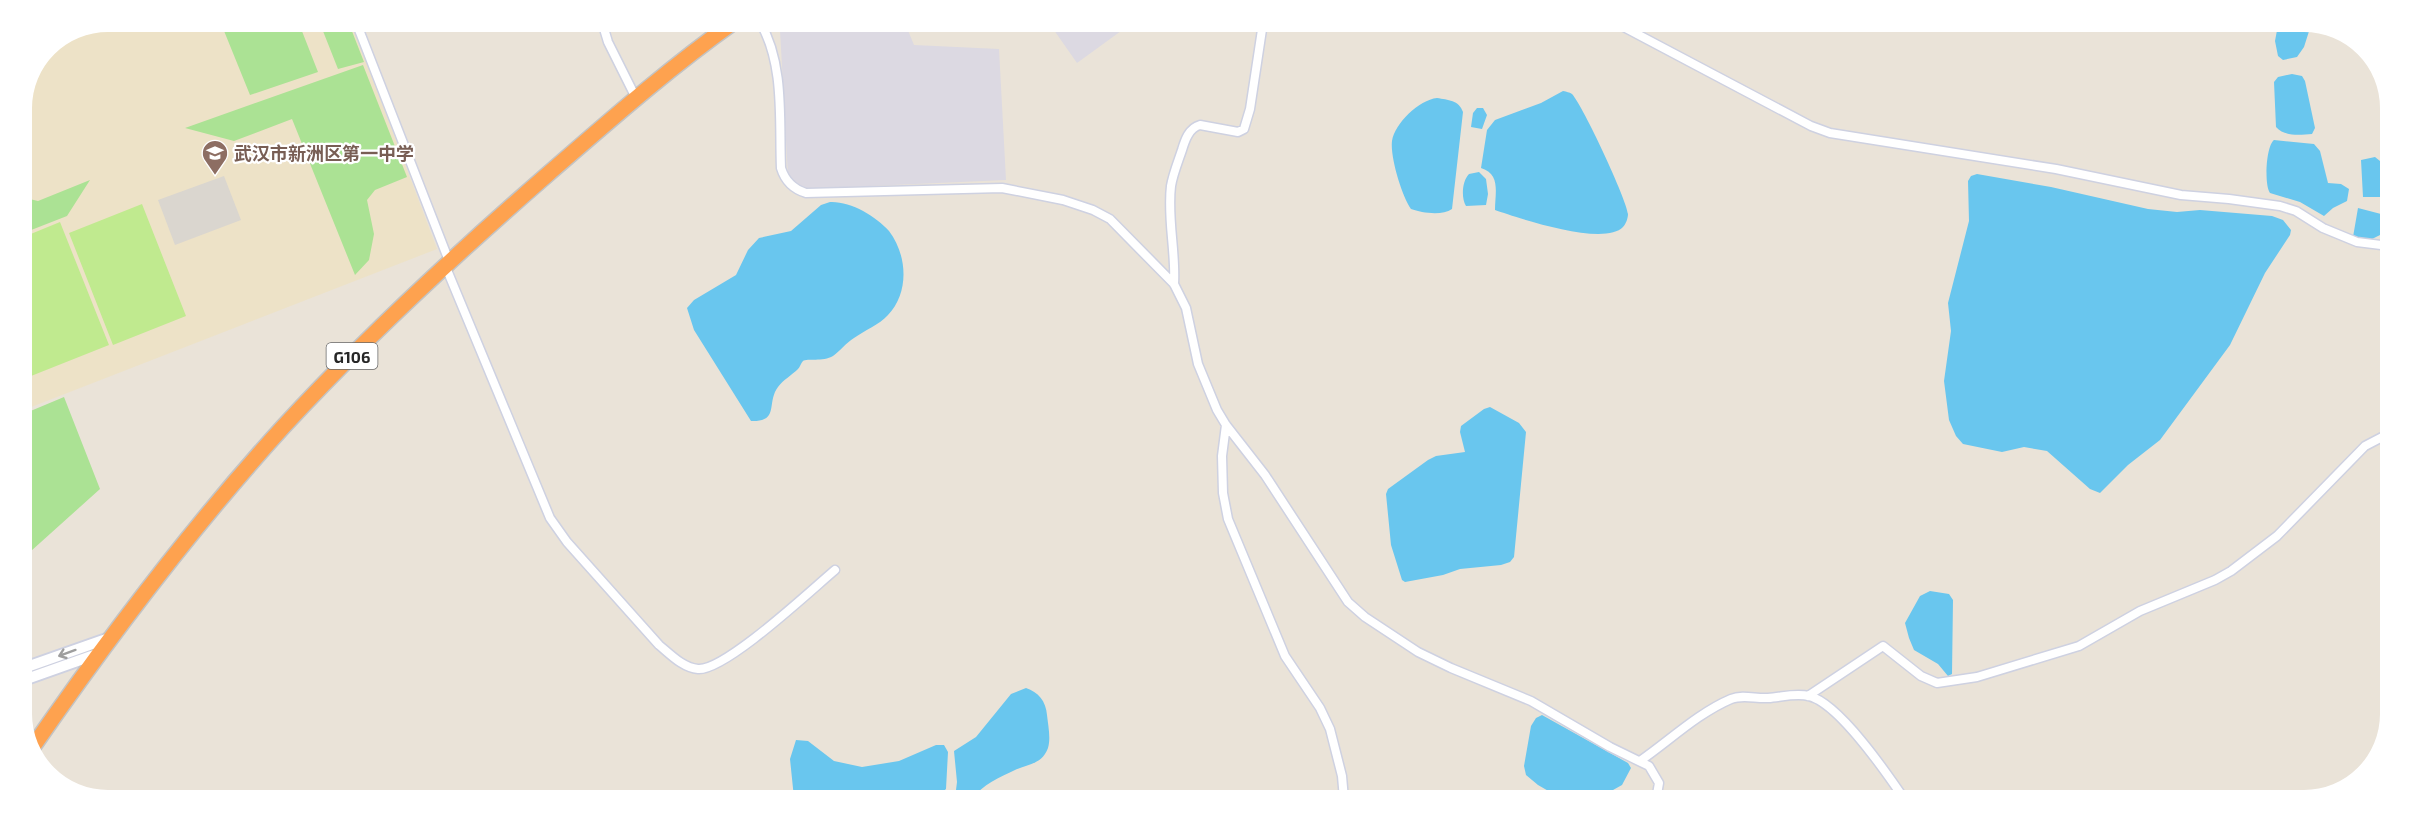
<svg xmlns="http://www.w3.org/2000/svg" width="2411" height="822" viewBox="0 0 2411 822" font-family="'Exo 2','Noto Sans SC',sans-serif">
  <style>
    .industrial { fill: #dcd9e2 }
    .education { fill: #ede2c7 }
    .green { fill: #abe294 }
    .pitch { fill: #c0ea8f }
    .plaza { fill: #dad6cf }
    .water { fill: #69c6ee }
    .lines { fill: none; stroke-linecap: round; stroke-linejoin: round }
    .street-casing { stroke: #ced1e1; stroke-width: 11 }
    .secondary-casing { stroke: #ced1e1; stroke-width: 14 }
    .highway-casing { stroke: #c3c3c3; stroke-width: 18 }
    .street { stroke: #fff; stroke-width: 8 }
    .secondary { stroke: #fff; stroke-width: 10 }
    .highway { stroke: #fea24f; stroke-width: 15 }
    .oneway { stroke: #9e9e9e }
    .labels { text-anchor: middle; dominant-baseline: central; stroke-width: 4.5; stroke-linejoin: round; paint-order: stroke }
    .shield { fill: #fff; stroke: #686868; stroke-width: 1.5 }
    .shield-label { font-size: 16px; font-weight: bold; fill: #272727 }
    .education-label { font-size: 18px; font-weight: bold; fill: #785e54; stroke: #fff; text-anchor: start }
  </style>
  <rect width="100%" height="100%" fill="#eae3d8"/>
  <path class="industrial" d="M792,22L905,23L914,45L999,49L1006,180L801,189L788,176L780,30Z
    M1049,23H1132L1077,63Z"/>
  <path class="education" d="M107,21H351L437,249L21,411V102L47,46Z"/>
  <path class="green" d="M220,21H298L318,72L250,95Z
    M319,21H348L364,62L338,69Z
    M363,65L407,177L375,190L367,200L374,234L369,260L355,275L292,119L234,141L185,128Z
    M90,180L67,216L21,234V197L38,201Z
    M64,397L100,489L21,560V415Z"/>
  <path class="pitch" d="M142,204L186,316L113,345L69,233Z
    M60,222L109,345L21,380V238Z"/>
  <path class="plaza" d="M224,176L241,220L175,245L158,200Z"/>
  <path class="water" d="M2278,25H2311L2304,47L2297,57L2283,60L2278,56L2275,41Z
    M2292,74L2302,76L2305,81L2315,128L2312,134C2300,135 2285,137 2276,127L2274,82L2278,77Z
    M1563,91C1567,92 1569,92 1572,94C1583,106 1627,200 1628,214C1628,218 1626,224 1623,227C1604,247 1518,218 1495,210C1495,193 1501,174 1481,168L1487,130L1495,120L1541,103Z
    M1437,98C1448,100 1459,100 1463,112L1452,209C1442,216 1422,213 1411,209C1402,196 1390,157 1392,141C1395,123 1419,100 1437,98Z
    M1477,108H1483L1487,115L1482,129L1471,127L1473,113Z
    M2274,140L2314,144L2320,151L2328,183L2341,184L2349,189L2347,201L2333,208L2324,216L2300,202L2270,193C2264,185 2266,146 2274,140Z
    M2375,157L2380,161L2386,188L2383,197H2363L2361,160Z
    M1479,172L1486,179L1488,194L1486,205L1466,206C1461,198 1462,181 1469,174Z
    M1977,174L2051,187L2148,209L2177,212L2200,210L2272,216L2283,220L2291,230L2290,235L2265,273L2230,345L2160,440L2128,465L2100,493L2090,489L2047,451L2024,447L2002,452L1963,444L1956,436L1949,420L1944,381L1951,331L1948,303L1969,221L1968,181L1971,176Z
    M830,202C850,201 876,216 889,231C908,256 909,293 888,315C879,325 865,330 854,338C846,343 840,351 833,356C823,362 807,358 803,361C801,363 800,367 798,369C792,375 783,380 778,387C766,403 780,422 751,421L694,330L687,308L694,300L736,275L748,250L759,238L791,231L821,205Z
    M2358,208L2381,214L2384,217L2380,235L2368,241L2353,237Z
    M1490,407L1519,423L1526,432L1514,557L1510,562L1501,565L1460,569L1443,575L1405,582L1402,580L1391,545L1386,494L1388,489L1428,460L1436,456L1465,452L1460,432L1461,426L1484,409Z
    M1930,591L1949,594L1953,600L1952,674L1948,676L1938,664L1914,650L1909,638L1905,623L1920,596Z
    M1026,688C1038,692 1046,701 1047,715C1048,725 1051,738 1048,748C1042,764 1029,764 1015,770C1000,777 982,785 973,798H955L957,782L954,751L976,737L1011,694Z
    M1542,715L1628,763L1631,768L1622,785L1595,800H1564L1538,785L1526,775L1524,766L1531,726L1536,718Z
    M796,740L808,741L834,761L862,767L899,761L936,745H944L948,752L946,789L935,798H794L790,759Z"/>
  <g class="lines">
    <g class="street-casing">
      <path id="street" d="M356,22L449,261
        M602,22L608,42L637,100
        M760,22C785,65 779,120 781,168C785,181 793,189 806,193L1002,188L1063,200L1093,210L1110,219L1174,284L1186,308L1198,364L1217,410L1226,425L1265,475L1348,602L1365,617L1418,652L1451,668L1531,701L1610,747L1649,766L1659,783L1656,800
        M1618,24L1811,126L1830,133L2056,169L2181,195L2229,199L2280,206L2296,211L2323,228L2357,242L2389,246
        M445,265L550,518L567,542L659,645C670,654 683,668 698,669C725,671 810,591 835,570
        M1174,284C1176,252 1167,218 1171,186C1173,174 1178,162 1182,150C1185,140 1189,128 1200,125L1238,132L1244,129L1250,109L1263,23
        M1226,425L1222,456L1223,493L1228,519L1285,656L1320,708L1330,729L1342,776L1344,799
        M1808,696L1883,646L1921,676L1937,683L1977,677L2079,646L2140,611L2215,580L2231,571L2277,536L2365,446L2388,434
        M1640,761C1669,741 1698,713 1731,699C1743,694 1756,699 1768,698C1782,697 1795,693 1809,696C1839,703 1888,775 1905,800"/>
    </g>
    <g class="secondary-casing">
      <path id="secondary" d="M21,669L112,637
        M21,681L100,653"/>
    </g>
    <g class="highway-casing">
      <path id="highway" d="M32,748C109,637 192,527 283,427C366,337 456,254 548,174C608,122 669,68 734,22"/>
    </g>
    <use href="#street" class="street"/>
    <use href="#secondary" class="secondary"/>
    <use href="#highway" class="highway"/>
  </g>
  <defs><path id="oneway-shaft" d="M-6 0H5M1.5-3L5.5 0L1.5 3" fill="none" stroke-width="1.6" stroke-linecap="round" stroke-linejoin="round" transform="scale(1.5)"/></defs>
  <use class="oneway" href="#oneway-shaft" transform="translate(67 653) rotate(160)"/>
  <defs>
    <g id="school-pin" transform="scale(1.35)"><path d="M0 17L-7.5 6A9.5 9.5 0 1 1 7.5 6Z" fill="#8d6e63" stroke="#fff"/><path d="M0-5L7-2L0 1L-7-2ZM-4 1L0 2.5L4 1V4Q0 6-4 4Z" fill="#fff"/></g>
  </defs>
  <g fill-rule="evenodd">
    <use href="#school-pin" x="215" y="153"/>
  </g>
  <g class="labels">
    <rect class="shield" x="326.5" y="343" width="51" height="26" rx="4.5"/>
    <g class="shield-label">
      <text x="352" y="356">G106</text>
    </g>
    <g class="education-label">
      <text x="234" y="153">武汉市新洲区第一中学</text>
    </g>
  </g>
  <path d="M0 0H2411V822H0ZM108 32H2304A76 76 0 0 1 2380 108V714A76 76 0 0 1 2304 790H108A76 76 0 0 1 32 714V108A76 76 0 0 1 108 32Z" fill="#fff" fill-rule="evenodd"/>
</svg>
